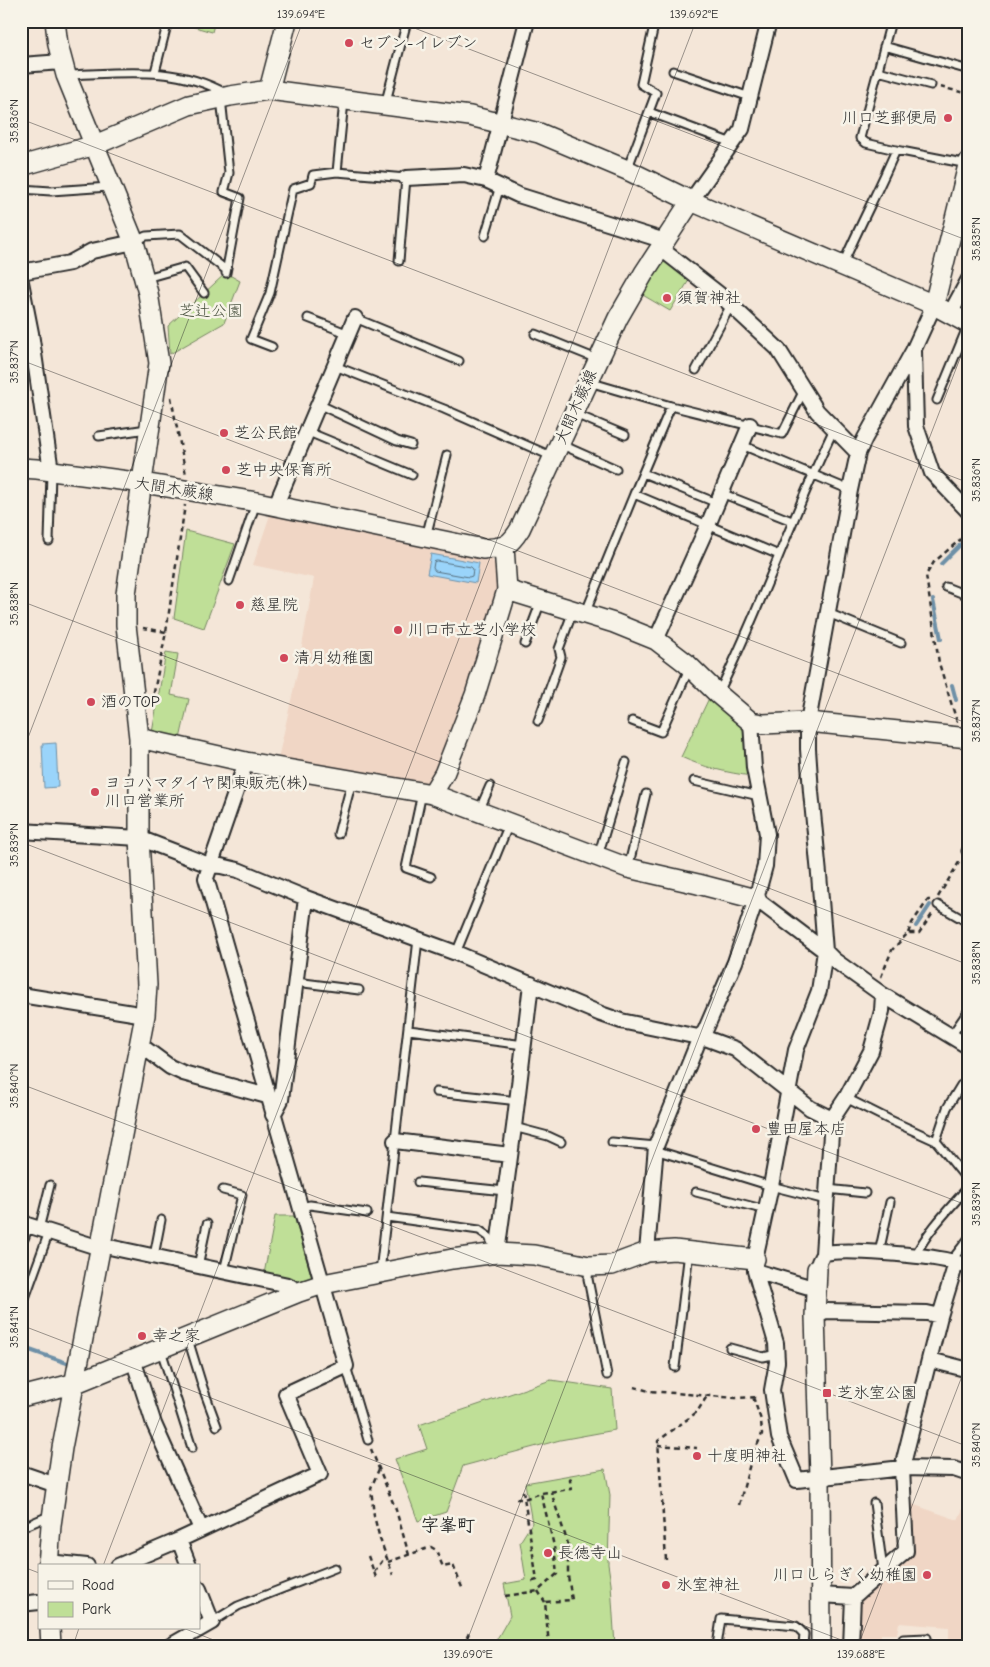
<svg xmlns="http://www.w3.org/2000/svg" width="990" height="1667" viewBox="0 0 990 1667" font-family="'Comic Neue','Klee One',sans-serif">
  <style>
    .built { fill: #f0d6c5 }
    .green { fill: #bfdf97; stroke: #758561 }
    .water { fill: #9ad4fa; stroke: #6e90a7 }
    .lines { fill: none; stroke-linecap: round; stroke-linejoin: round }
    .shore { stroke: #576f7e; stroke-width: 1 }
    .stream { stroke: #6e90a7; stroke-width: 4 }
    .lane-casing { stroke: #2b2b2b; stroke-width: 11 }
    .street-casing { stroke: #2b2b2b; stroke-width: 18 }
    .secondary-casing { stroke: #2b2b2b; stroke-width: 22 }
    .path { stroke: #2b2b2b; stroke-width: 2.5; stroke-dasharray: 5 4; stroke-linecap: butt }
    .lane { stroke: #f7f3e8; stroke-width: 7 }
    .street { stroke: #f7f3e8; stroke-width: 14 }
    .secondary { stroke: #f7f3e8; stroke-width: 19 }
    .ticks { fill: none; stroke: #2b2b2b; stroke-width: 1; stroke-opacity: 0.45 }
    .poi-dot { fill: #d1495b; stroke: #f7f3e8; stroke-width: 2 }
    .labels { text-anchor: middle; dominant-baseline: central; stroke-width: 5; stroke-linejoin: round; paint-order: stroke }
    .poi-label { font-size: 16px; fill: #2b2b2b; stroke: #f7f3e8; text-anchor: start }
    .park-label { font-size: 16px; fill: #505846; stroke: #f7f3e8 }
    .street-label { font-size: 16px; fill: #2b2b2b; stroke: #f7f3e8 }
    .neighbourhood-label { font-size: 18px; font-weight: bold; fill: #2b2b2b; stroke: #f7f3e8 }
    .neatline { fill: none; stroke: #2b2b2b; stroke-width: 2 }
    .ticks-label { font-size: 12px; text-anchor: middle; fill: #2b2b2b }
  </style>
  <rect width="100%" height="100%" fill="#f4e6d8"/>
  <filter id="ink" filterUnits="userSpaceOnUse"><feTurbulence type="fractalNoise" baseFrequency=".02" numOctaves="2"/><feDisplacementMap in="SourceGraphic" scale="10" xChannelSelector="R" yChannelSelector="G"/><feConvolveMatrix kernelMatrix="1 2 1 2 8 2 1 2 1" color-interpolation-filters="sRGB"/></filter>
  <g filter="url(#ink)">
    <path class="built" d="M270,515L490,556L499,572L503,591L451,739L429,785L278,759L298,669L314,578L253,565Z
      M966,1502L969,1503V1646H949V1627L899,1623L897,1634H881V1646H856L860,1598L912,1553L909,1503L958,1520Z"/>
    <path class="green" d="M174,21H215L212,32Z
      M664,256L691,277L670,311L641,294Z
      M226,273L240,281L224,323L170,354L168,326Z
      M186,531L235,544L204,628L174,618Z
      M166,652L178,654L171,695L189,699L180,739L152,733Z
      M710,696L747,731L752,776C727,773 703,767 681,757Z
      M275,1216H294L313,1281L307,1284L264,1274Z
      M551,1380L612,1389L615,1430L560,1440L463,1466L446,1512L418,1521L395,1459L427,1449L419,1425Z
      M605,1469L610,1495L608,1564L611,1584L615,1646H493L510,1616L504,1584L526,1580L520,1542L532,1523L525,1483Z"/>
    <path class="water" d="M431,554L479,563L476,583L427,574Z
      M56,743L58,787L44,788L42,744Z"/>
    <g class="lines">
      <path class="shore" d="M437,561L471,567L473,569L472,576L469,577L435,571L433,568L434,562Z"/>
      <path class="stream" d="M941,564L959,546L969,539
        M933,600L941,639
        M952,685L956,700
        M967,833L969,801
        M916,926L930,905
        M21,1347L67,1363"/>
      <g class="lane-casing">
        <path id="lane" d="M891,21L860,138L866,143L896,150
          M884,46L969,70
          M673,71L750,97
          M878,71L931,85
          M155,72L168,21
          M67,75C122,73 177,65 227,94
          M221,98L229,173L224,192L240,198L226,273
          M385,105L407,21
          M649,112L732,143
          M627,170L656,93L641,84L655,21
          M337,172L344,101
          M21,189L51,191L109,187
          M485,236L500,186
          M135,241L146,236L180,234L226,270
          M842,266C859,227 879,189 896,150L968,164
          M146,278L185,267L204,293
          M308,318L349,334
          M355,318L459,361
          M535,334L597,359
          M272,347L251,339L270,293L293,189L311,183L313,175L337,172L406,178L399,261
          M335,366L444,409L551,456
          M696,370L731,305
          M589,382L671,406L782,434L804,390
          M937,400L968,325
          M318,404L397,441L411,445
          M968,408L969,405
          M575,414L625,435
          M306,431L412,475
          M99,436L147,429
          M560,444L616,469
          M742,445L850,490
          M643,473L717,503
          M721,493L792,521
          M634,494L671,406
          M426,537L447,455
          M49,541L51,472
          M229,581L256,503
          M946,587L969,596
          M828,613L901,643
          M585,614L634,494L779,555
          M525,644L541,601
          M719,692C762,606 792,515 834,429
          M538,721L561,657L559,649L573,611
          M632,721L661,732L689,669
          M694,781L759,796
          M422,793L406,868L431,877
          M479,811L490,786
          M338,834L352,781
          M966,851L969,852
          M598,856L626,762
          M628,868L646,794
          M938,905L969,923
          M456,953L509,824
          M296,982L359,990
          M409,1030L524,1045
          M951,1036L969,1010
          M436,1092L518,1101
          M846,1098L888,1119L936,1141L969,1182
          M514,1127L548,1136L561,1142
          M936,1141L947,1108L961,1085
          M612,1142L656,1146
          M655,1150L771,1186L826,1200
          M418,1182L505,1191
          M827,1189L865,1193
          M223,1190L242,1195L224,1271
          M696,1192L766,1210
          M301,1207L310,1205L367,1213
          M387,1217L479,1230L489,1237L495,1250
          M39,1229L50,1185
          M879,1253L890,1202
          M154,1256L161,1220
          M915,1256C928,1230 950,1208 969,1186
          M951,1261L969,1238
          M198,1266L207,1224
          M589,1268L588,1279L607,1375
          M380,1272L418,939
          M21,1309L49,1232
          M188,1339L203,1388L217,1426
          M730,1348L763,1357L777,1354
          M161,1350L192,1448
          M346,1366L368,1440
          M675,1367L689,1252
          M874,1503L883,1570
          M21,1528L51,1515
          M212,1622L238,1606L335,1568
          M717,1646L721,1619L796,1626L804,1634L803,1646
          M903,1646V1639L927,1638"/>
      </g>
      <g class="street-casing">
        <path id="street" d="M21,65L62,62
          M406,178L464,175L486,180L518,195L665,241
          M486,180L527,21
          M691,201L742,129L769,21
          M660,248L719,294L778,349L817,411L858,453
          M21,272L70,263L92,251L134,242
          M21,282L31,333L51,471
          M934,305L913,351L865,438L858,453L850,490L808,722V749L811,792L819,874L825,951L819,991L796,1050L771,1186L755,1259V1271L776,1343L777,1362L772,1390L779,1437L797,1480L902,1468L954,1469L969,1474
          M950,314L969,279
          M914,351L916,426L932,473L969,512
          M275,507L355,318
          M656,640L708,525L750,425
          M21,831L139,838L209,865L221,866L238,870L306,898L456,953L601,1014L621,1021L708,1039L735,1049L810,1108L832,1119
          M756,899L825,951L834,960L883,995L969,1047
          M21,995L145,1015
          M139,1044L170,1067L183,1073L267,1096
          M273,1115L281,1100L306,898
          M395,1141L510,1155
          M21,1223L100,1248
          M21,1237L26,1224
          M100,1245L288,1285L299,1292
          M647,1252L656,1146L700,1037L705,1031L735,962L756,899L765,866L767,834L754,768L751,722
          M497,1253L514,1127L531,984
          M823,1254L832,1119L846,1098L871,1051L882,1011L883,995
          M819,1262L823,1254C840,1247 929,1256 950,1261C956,1262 963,1265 969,1267
          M755,1271L816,1289
          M815,1316L826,1311L927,1313L940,1316
          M133,1359L154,1424L201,1529
          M930,1360L969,1370
          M21,1473L56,1485
          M48,1562L87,1566
          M118,1566L179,1540
          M189,1566L179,1540L320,1474L286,1394L346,1366L206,878L246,762
          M821,1595L853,1597L906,1551L902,1468L940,1316L956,1263
          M21,1604L39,1602
          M170,1646L212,1622L199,1589
          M851,1646L853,1597"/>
      </g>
      <g class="secondary-casing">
        <path id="secondary" d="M269,90L287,21
          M21,166L95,145L189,105L230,96L269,90L470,116L539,133L627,170L691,201
          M934,305L969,161
          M21,468L37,469L143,483L257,502L483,549C505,547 508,548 520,529L618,318L644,273L691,201L934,305L969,324
          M507,590L614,623L656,640L686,663L718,694L751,722L763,724L808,722L969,738
          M139,738L246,762L432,794L628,868L698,884L756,899
          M432,794L444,774L475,695L507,590L504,547
          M817,1269L815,1316L820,1477L821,1646
          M21,1397L76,1383L299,1292L323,1284L380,1273L452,1259L497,1253L534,1255L589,1266L612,1265L647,1252L674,1250L755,1259
          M48,1566L51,1525L62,1448L145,1015L147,985L139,838V738L126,625V594L159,363L148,293L134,242L66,75L58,45L55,21
          M50,1628L51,1646"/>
      </g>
      <path class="path" d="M940,87L969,94
        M171,397L186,475
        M143,628L166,632
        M152,702L166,632L185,505
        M957,722L939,663L926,575L934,562L969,532
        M964,842L962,836L966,763L965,753
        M938,897L961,859
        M908,933L912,923L928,900H930
        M881,977L892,950L908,933H919L933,913
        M634,1387L649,1391L736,1398L759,1397
        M658,1445L697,1448
        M371,1449L396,1510L409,1555
        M379,1469L371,1488L374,1516L380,1539L393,1575
        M523,1491L537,1580L530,1582
        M516,1499H524L541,1493L571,1489L570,1480L572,1475
        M739,1505L751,1460L762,1434L761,1420L753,1397
        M368,1556L377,1580
        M666,1560L658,1441L697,1412L707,1396
        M388,1562L431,1547L436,1550L443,1567L453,1565L463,1590
        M374,1572L386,1556
        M538,1591L545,1602
        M505,1596L538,1591L557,1574L554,1546L541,1493
        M463,1646L469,1633
        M549,1646L545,1602L572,1600L568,1576V1544L551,1492"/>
      <use href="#lane" class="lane"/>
      <use href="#street" class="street"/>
      <use href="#secondary" class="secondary"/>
    </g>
  </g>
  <path class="ticks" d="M396,21L969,241M21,119L969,483M21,360L969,724M21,601L969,965M21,756L303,21M21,842L969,1206M21,1084L969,1447M21,1325L857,1646M21,1566L39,1573M103,1566L696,21M183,1628L229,1646M73,1646L79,1628M465,1646L969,335M858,1646L969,1358"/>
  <g class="poi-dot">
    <circle cx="349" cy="43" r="5"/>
    <circle cx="948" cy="118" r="5"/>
    <circle cx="667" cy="298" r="5"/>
    <circle cx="224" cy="433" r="5"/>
    <circle cx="226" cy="470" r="5"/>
    <circle cx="240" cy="605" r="5"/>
    <circle cx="398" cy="630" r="5"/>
    <circle cx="284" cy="658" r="5"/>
    <circle cx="91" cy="702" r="5"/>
    <circle cx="95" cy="792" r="5"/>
    <circle cx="756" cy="1129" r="5"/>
    <circle cx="142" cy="1336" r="5"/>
    <rect x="822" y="1388" width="10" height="10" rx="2.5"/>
    <circle cx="697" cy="1456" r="5"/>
    <circle cx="548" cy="1553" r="5"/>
    <circle cx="927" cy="1575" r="5"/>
    <circle cx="666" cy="1585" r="5"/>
  </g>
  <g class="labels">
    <g class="poi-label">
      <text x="359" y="43">セブン-イレブン</text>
      <text x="938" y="118" text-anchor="end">川口芝郵便局</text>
      <text x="677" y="298">須賀神社</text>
      <text x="234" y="433">芝公民館</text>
      <text x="236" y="470">芝中央保育所</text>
      <text x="250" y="605">慈星院</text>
      <text x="408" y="630">川口市立芝小学校</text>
      <text x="294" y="658">清月幼稚園</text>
      <text x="101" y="702">酒のTOP</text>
      <text x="105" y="783">ヨコハマタイヤ関東販売(株)<tspan x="105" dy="18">川口営業所</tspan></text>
      <text x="766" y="1129">豊田屋本店</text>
      <text x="152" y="1336">幸之家</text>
      <text x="837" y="1393">芝氷室公園</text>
      <text x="707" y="1456">十度明神社</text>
      <text x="558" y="1553">長徳寺山</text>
      <text x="917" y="1575" text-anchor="end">川口しらぎく幼稚園</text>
      <text x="676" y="1585">氷室神社</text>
    </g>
    <g class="park-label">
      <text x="211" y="311">芝辻公園</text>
    </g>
    <g class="street-label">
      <text transform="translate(576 407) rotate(-66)">大間木蕨線</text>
      <text transform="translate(174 489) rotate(9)">大間木蕨線</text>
    </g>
    <g class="neighbourhood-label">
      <text x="448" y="1525">字峯町</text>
    </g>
  </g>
  <rect width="990" height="1667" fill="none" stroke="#f7f3e8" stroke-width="55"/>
  <rect x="38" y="1564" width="162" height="65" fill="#f7f3e8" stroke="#a5a39c"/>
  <rect x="48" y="1581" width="25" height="8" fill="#f7f3e8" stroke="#a5a39c"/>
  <text x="82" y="1590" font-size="15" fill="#2b2b2b">Road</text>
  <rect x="48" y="1602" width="25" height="15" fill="#bfdf97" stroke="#a5a39c"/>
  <text x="82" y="1614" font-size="15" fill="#2b2b2b">Park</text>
  <rect x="28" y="28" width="934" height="1612" class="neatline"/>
  <g class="ticks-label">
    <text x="301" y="18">139.694°E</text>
    <text x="694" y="18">139.692°E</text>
    <text transform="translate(14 121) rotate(-90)" y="4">35.836°N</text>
    <text transform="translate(976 239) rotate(-90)" y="4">35.835°N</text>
    <text transform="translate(14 362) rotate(-90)" y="4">35.837°N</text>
    <text transform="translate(976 480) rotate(-90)" y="4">35.836°N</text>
    <text transform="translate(14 604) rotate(-90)" y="4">35.838°N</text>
    <text transform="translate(976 721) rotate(-90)" y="4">35.837°N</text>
    <text transform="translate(14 845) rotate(-90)" y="4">35.839°N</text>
    <text transform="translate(976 963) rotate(-90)" y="4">35.838°N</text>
    <text transform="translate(14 1086) rotate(-90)" y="4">35.840°N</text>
    <text transform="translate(976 1204) rotate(-90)" y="4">35.839°N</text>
    <text transform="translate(14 1327) rotate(-90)" y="4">35.841°N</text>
    <text transform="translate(976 1445) rotate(-90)" y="4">35.840°N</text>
    <text x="468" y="1658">139.690°E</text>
    <text x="861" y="1658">139.688°E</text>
  </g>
</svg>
